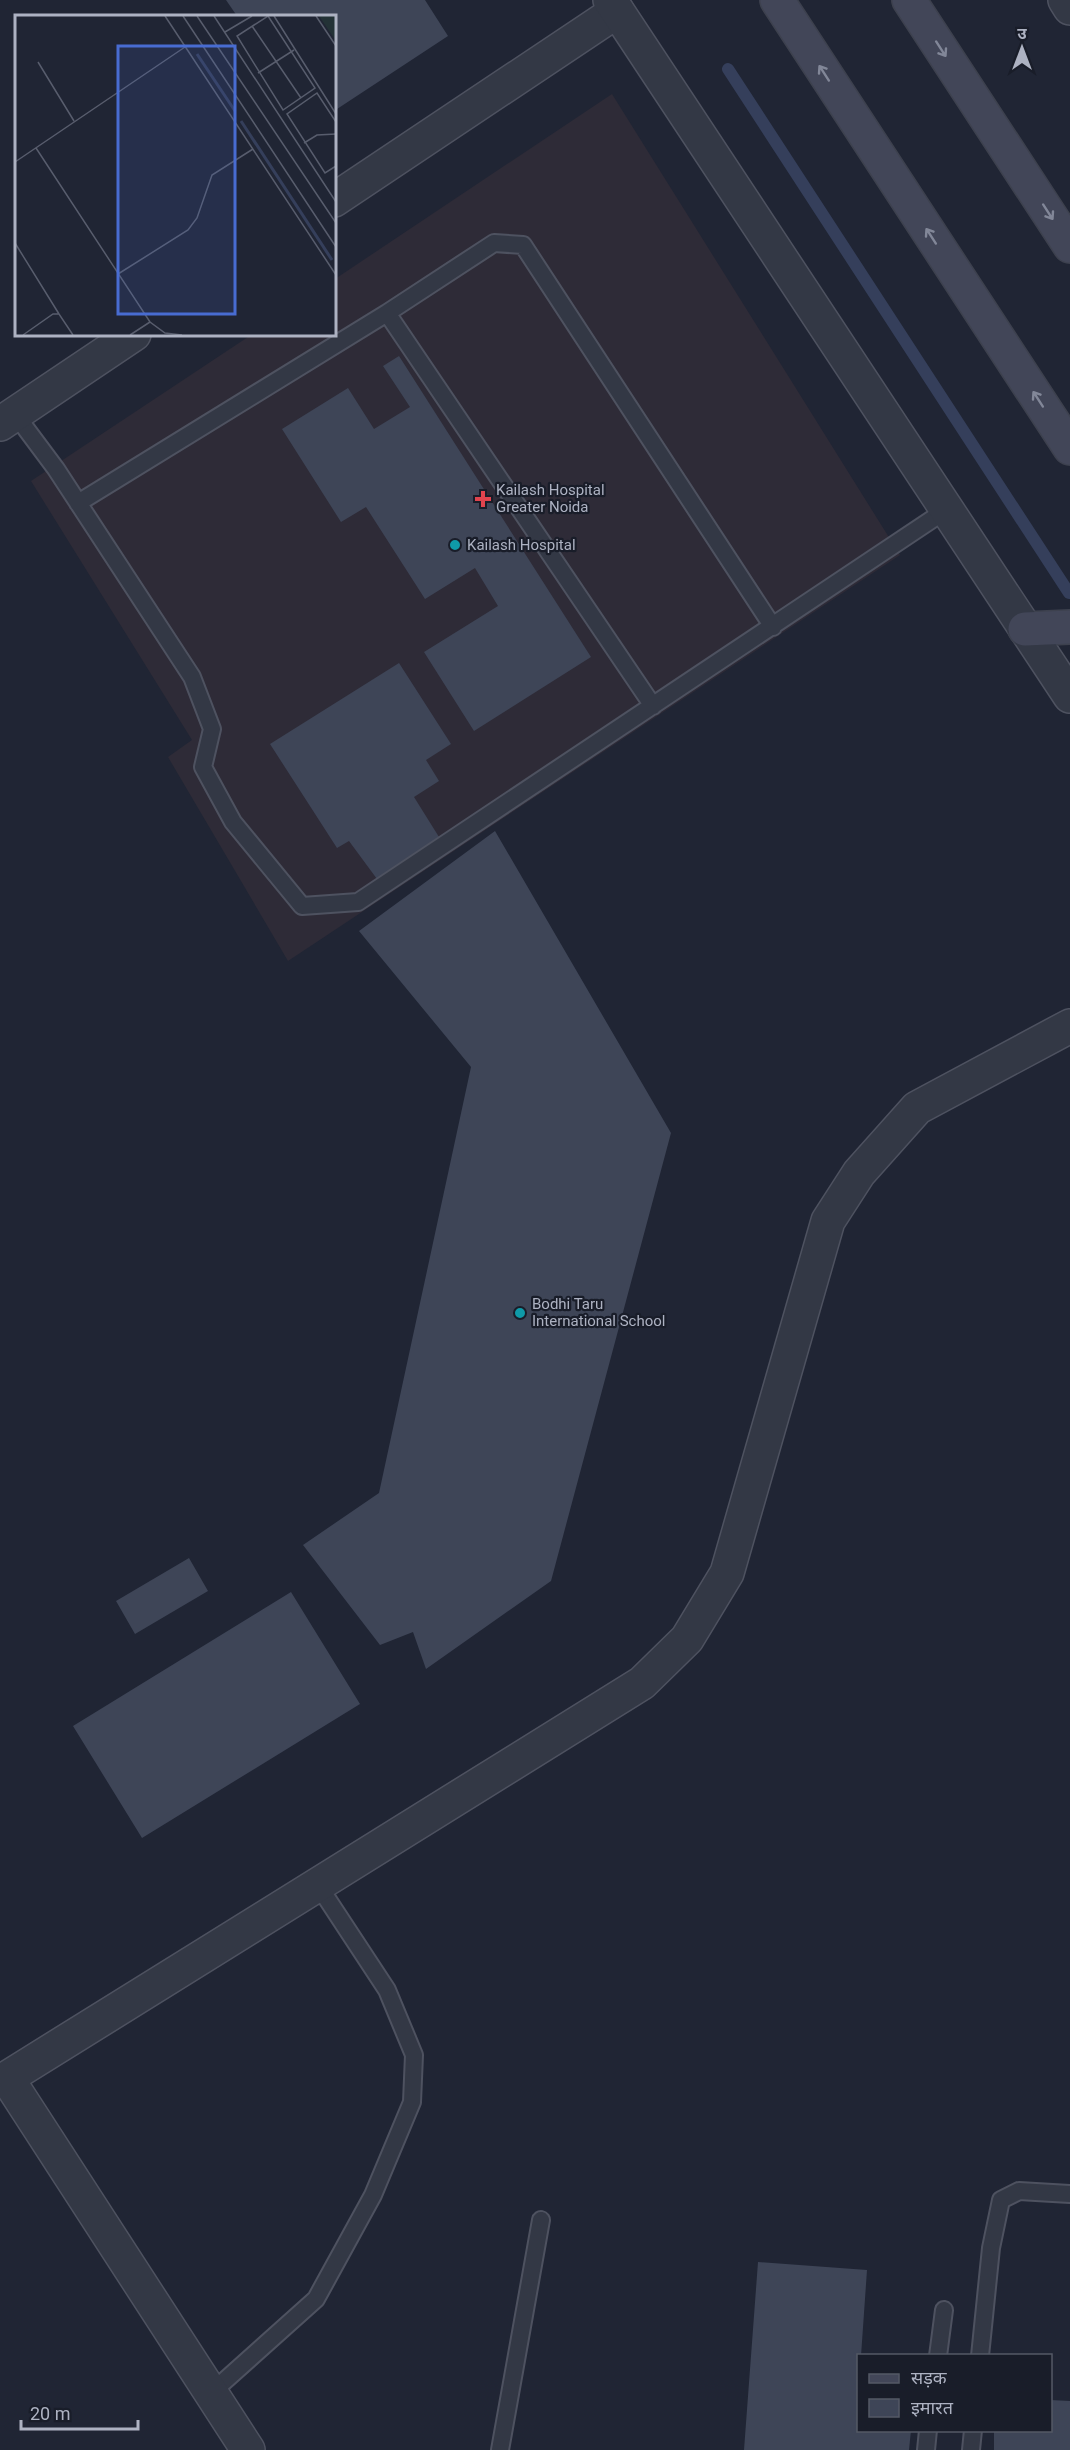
<svg xmlns="http://www.w3.org/2000/svg" width="1070" height="2450" viewBox="0 0 1070 2450" font-family="Roboto,'Noto Sans Devanagari',sans-serif">
  <style>
    .medical { fill: #2e2b37 }
    .lines { fill: none; stroke-linecap: round; stroke-linejoin: round }
    .stream { stroke: #353f5b; stroke-width: 12 }
    .building { fill: #3e4557 }
    .service-casing { stroke: #4e5260; stroke-width: 20 }
    .minor-casing { stroke: #4e5260; stroke-width: 36 }
    .tertiary-casing { stroke: #4e5260; stroke-width: 36 }
    .secondary-casing { stroke: #3d414e; stroke-width: 36 }
    .service { stroke: #333845; stroke-width: 16 }
    .minor { stroke: #333845; stroke-width: 33 }
    .tertiary { stroke: #333845; stroke-width: 33 }
    .secondary { stroke: #424658; stroke-width: 33 }
    .oneway { stroke: #828798 }
    .health-dot { fill: #e0444e; stroke: #191d29; stroke-width: 2 }
    .culture-dot { fill: #0f9aa8; stroke: #191d29; stroke-width: 2 }
    .labels { text-anchor: middle; dominant-baseline: central; stroke-width: 4.5; stroke-linejoin: round; paint-order: stroke }
    .poi-label { font-size: 15px; fill: #adb2c2; stroke: #191d29; text-anchor: start }
    .inset-river { fill: none; stroke: #353f5b; stroke-width: 3 }
    .inset-road { fill: none; stroke: #585d6d; stroke-width: 1.5 }
    .view { fill: #486cd1; fill-opacity: 0.15; stroke: #486cd1; stroke-width: 3 }
    .inset-edge { fill: none; stroke: #adb2c2; stroke-width: 3 }
  </style>
  <rect width="100%" height="100%" fill="#202534"/>
  <path class="medical" d="M612,94L900,555L288,961L168,757L192,740L31,481L251,335L334,334L335,279Z"/>
  <g class="lines">
    <path class="stream" d="M728,69L1069,593"/>
  </g>
  <path class="building" d="M226,0H425L448,36L334,111V16H237Z
    M399,356L591,657L474,731L424,652L498,606L475,568L425,599L366,507L341,522L282,429L348,388L374,429L410,407L383,366Z
    M399,663L451,744L426,760L439,781L414,797L439,837L377,879L349,841L337,848L270,744Z
    M495,831L671,1133L551,1581L426,1669L413,1632L380,1645L303,1545L379,1493L471,1067L359,931Z
    M189,1558L208,1591L135,1634L116,1601Z
    M291,1592L360,1704L142,1838L73,1726Z
    M758,2262L867,2270L861,2356H858V2430H911L909,2450H744Z
    M1050,2400L1070,2401V2450H994V2430H1050Z"/>
  <g class="lines">
    <g class="service-casing">
      <path id="service" d="M387,313L494,243L523,245L773,627
        M15,414L56,469L192,677L212,729L203,767L233,822L302,906L358,902L946,510
        M78,503L387,313L653,706
        M938,2356L944,2310
        M980,2356L991,2248L1001,2200L1019,2191L1070,2194
        M211,2393L316,2299L373,2195L412,2102L414,2055L387,1990L318,1885
        M500,2450L541,2220
        M926,2450L928,2430
        M971,2450L973,2430"/>
    </g>
    <g class="minor-casing">
      <path id="minor" d="M1065,0L1070,8
        M334,200L617,11
        M0,424L134,334"/>
    </g>
    <g class="tertiary-casing">
      <path id="tertiary" d="M610,0L1070,696
        M248,2450L7,2078L642,1683L687,1639L727,1573L828,1221L859,1173L917,1108L1070,1026"/>
    </g>
    <g class="secondary-casing">
      <path id="secondary" d="M777,0L1070,448
        M909,0L1070,246
        M1025,629L1070,627"/>
    </g>
    <use href="#service" class="service"/>
    <use href="#minor" class="minor"/>
    <use href="#tertiary" class="tertiary"/>
    <use href="#secondary" class="secondary"/>
  </g>
  <defs><path id="oneway-shaft" d="M-6 0H5M1.5-3L5.5 0L1.5 3" fill="none" stroke-width="1.6" stroke-linecap="round" stroke-linejoin="round" transform="scale(1.5)"/></defs>
  <g class="oneway">
    <use href="#oneway-shaft" transform="translate(941 49) rotate(57)"/>
    <use href="#oneway-shaft" transform="translate(824 73) rotate(-123)"/>
    <use href="#oneway-shaft" transform="translate(1048 212) rotate(57)"/>
    <use href="#oneway-shaft" transform="translate(931 236) rotate(-123)"/>
    <use href="#oneway-shaft" transform="translate(1038 399) rotate(-123)"/>
  </g>
  <path class="health-dot" d="M480 490h6v6h6v6h-6v6h-6v-6h-6v-6h6z"/>
  <g class="culture-dot">
    <circle cx="455" cy="545" r="6"/>
    <circle cx="520" cy="1313" r="6"/>
  </g>
  <g class="labels">
    <g class="poi-label">
      <text x="496" y="490">Kailash Hospital<tspan x="496" dy="17">Greater Noida</tspan></text>
      <text x="467" y="545">Kailash Hospital</text>
      <text x="532" y="1304">Bodhi Taru<tspan x="532" dy="17">International School</tspan></text>
    </g>
  </g>
  <g transform="translate(15 15)">
    <rect width="321" height="321" fill="#202534"/>
    <path d="M304,1H321V26Z" fill="#233236"/>
    <path class="inset-river" d="M182,39L220,96M226,106L317,245"/>
    <path class="inset-road" d="M150,1L321,260M168,1L321,232M182,1L321,208M199,1L321,187M253,1L300,73L268,95L222,21ZM259,1L321,99M301,1L321,31M237,11L286,83M210,17L237,1M23,47L59,106M243,58L279,35M321,107L302,78L272,99L310,158L321,151M289,128L302,120L321,119M21,133L135,307L150,318L167,320M0,147L170,32M0,228L44,299M103,259L173,215L182,203L197,160L238,134M8,320L38,299H44L58,320M115,320L135,307"/>
    <path class="view" d="M103,31H220V299H103Z"/>
    <rect width="321" height="321" class="inset-edge"/>
  </g>
  <rect x="857" y="2354" width="195" height="78" fill="#191d29" stroke="#545966" stroke-width="1.5"/>
  <rect x="869" y="2374" width="30" height="9" fill="#424658" stroke="#545966" stroke-width="1.5"/>
  <text x="911" y="2384" font-size="18" fill="#adb2c2">सड़क</text>
  <rect x="869" y="2399" width="30" height="18" fill="#3e4557" stroke="#545966" stroke-width="1.5"/>
  <text x="911" y="2414" font-size="18" fill="#adb2c2">इमारत</text>
  <g transform="translate(1022 48)" stroke="#191d29" stroke-width="4.5" paint-order="stroke">
  <path d="M0-4.5L10 22L0 15L-10 22Z" fill="#adb2c2"/>
  <text y="-9" font-size="16" font-weight="bold" text-anchor="middle" fill="#adb2c2">उ</text>
  </g>
  <path d="M21 2420v9h117v-9" fill="none" stroke="#adb2c2" stroke-width="3"/>
  <text x="30" y="2420" font-size="18" fill="#adb2c2" stroke="#191d29" stroke-width="4.5" paint-order="stroke">20 m</text>
</svg>
